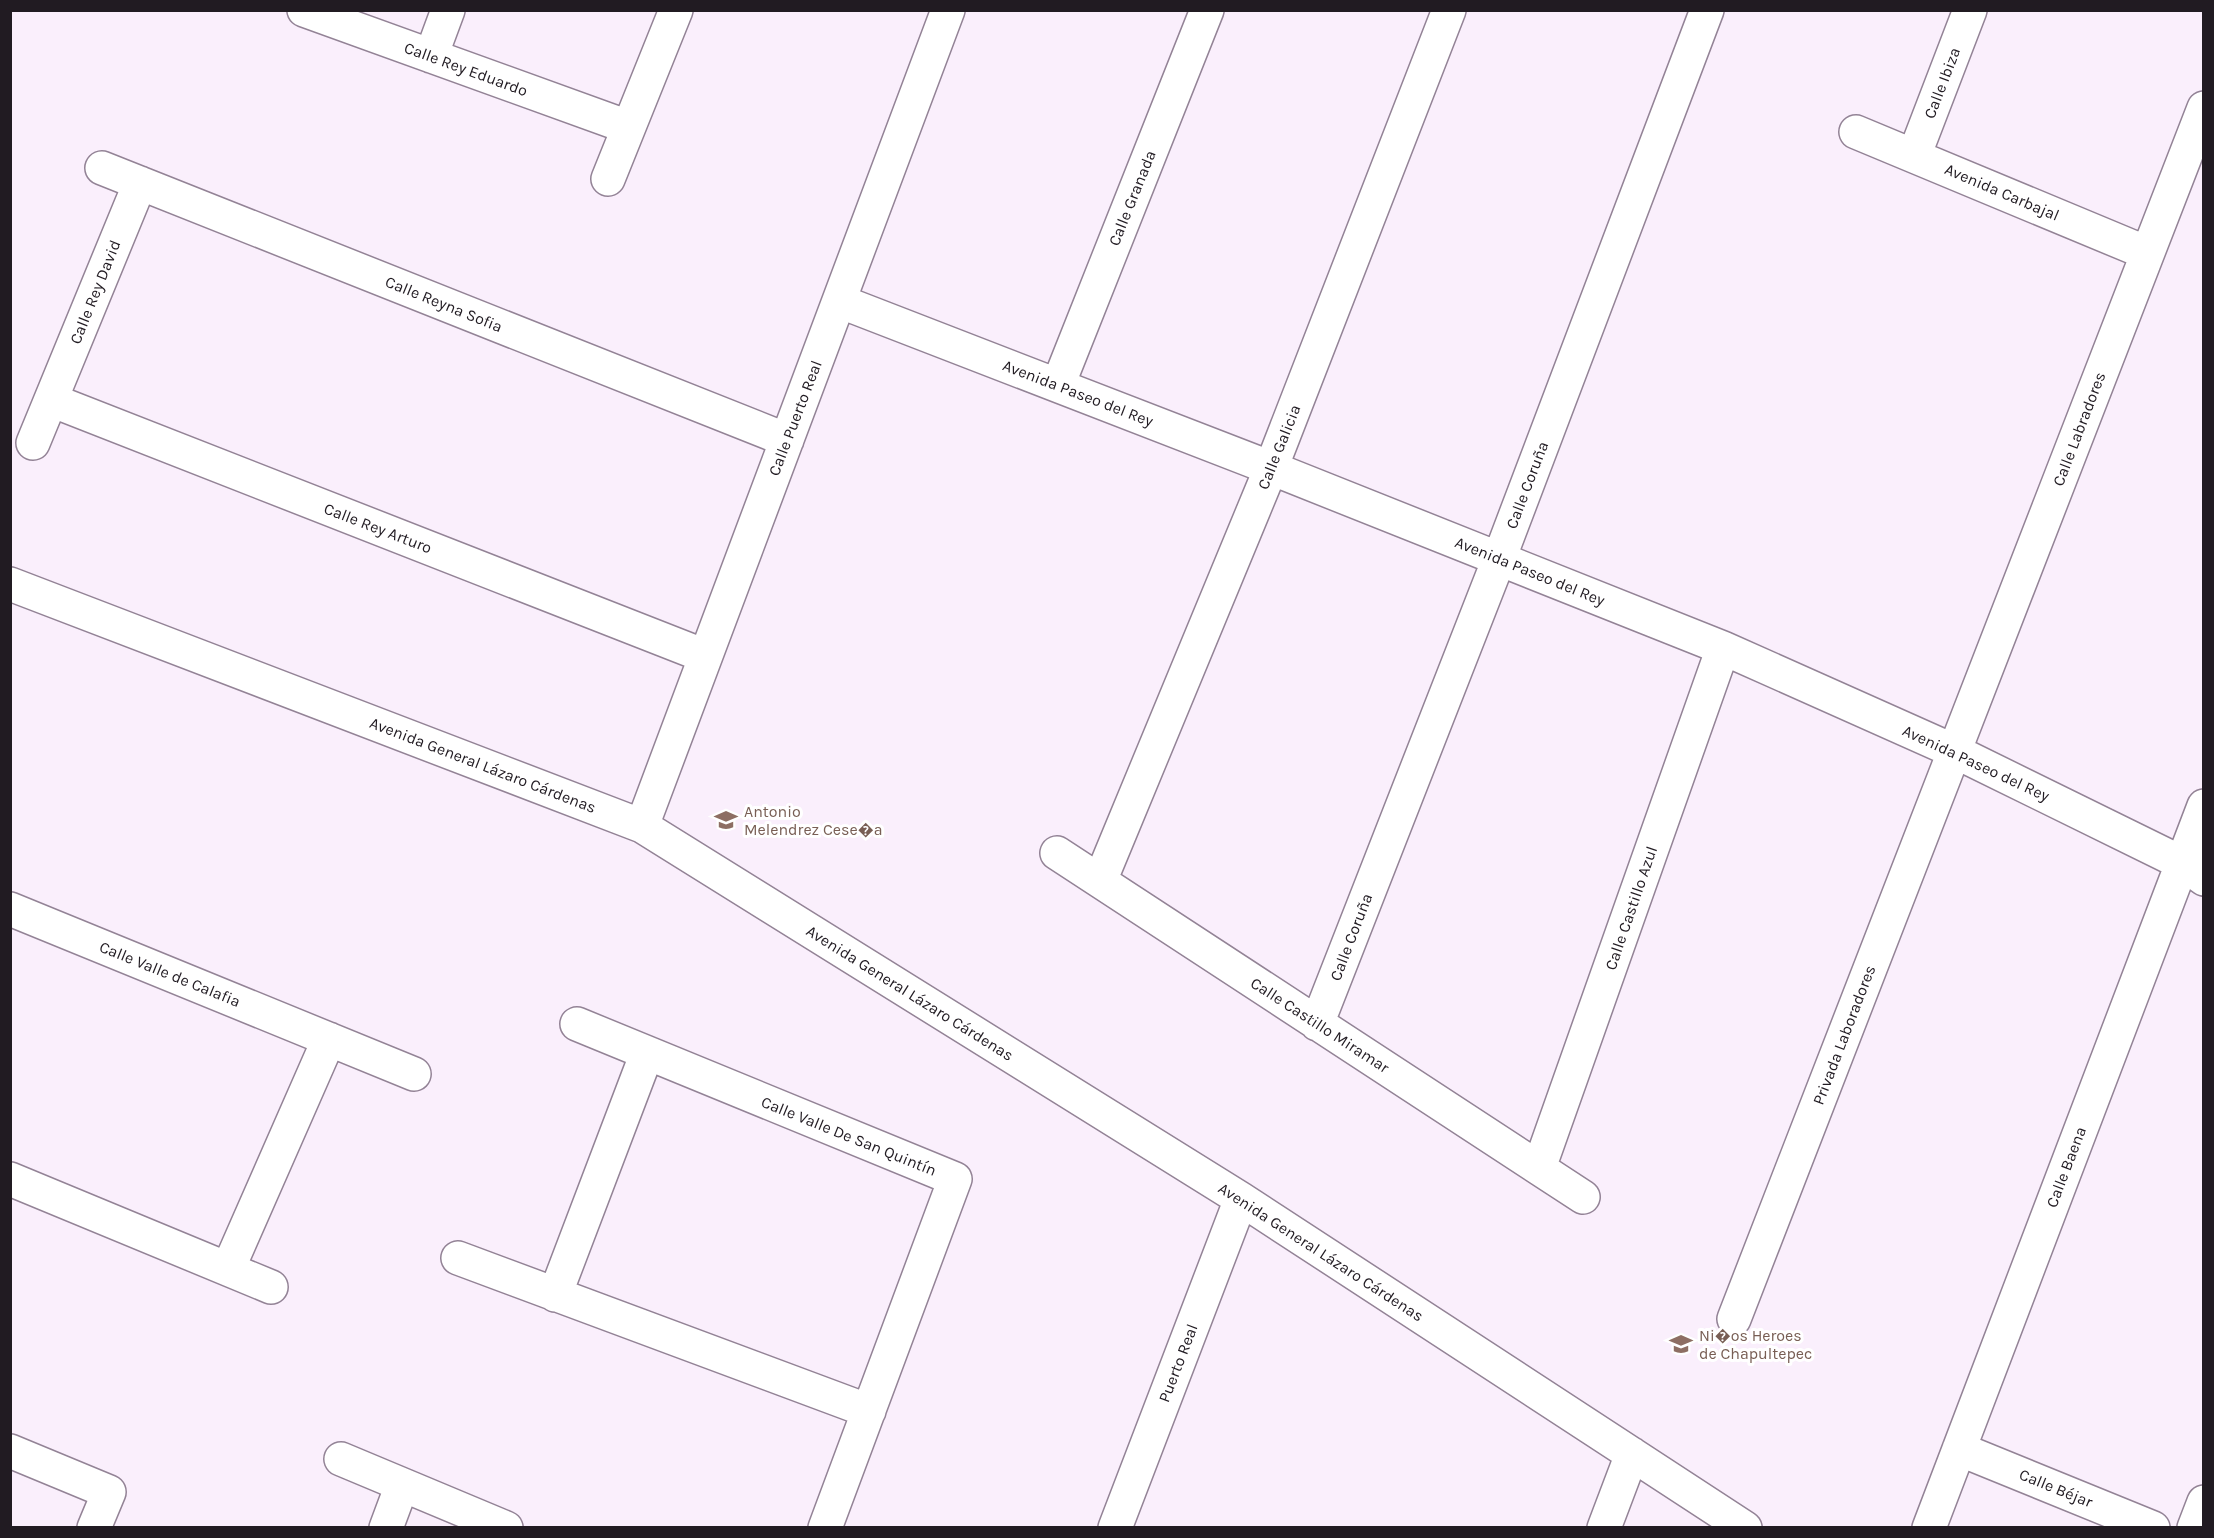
<svg xmlns="http://www.w3.org/2000/svg" width="2214" height="1538" viewBox="0 0 2214 1538" font-family="Karla,sans-serif">
  <style>
    .lines { fill: none; stroke-linecap: round; stroke-linejoin: round }
    .minor-casing { stroke: #938396; stroke-width: 36 }
    .minor { stroke: #fff; stroke-width: 33 }
    .labels { text-anchor: middle; dominant-baseline: central; stroke-width: 6; stroke-linejoin: round; paint-order: stroke }
    .street-label { font-size: 16px; fill: #211b22; stroke: #fff }
    .education-label { font-size: 16px; fill: #785e54; stroke: #fff; text-anchor: start }
  </style>
  <rect width="100%" height="100%" fill="#faeffc"/>
  <g class="lines">
    <g class="minor-casing">
      <path id="minor" d="M304,10L628,127
        M431,56L448,10
        M1856,132L2147,253
        M1914,156L1970,10
        M102,168L787,440
        M608,179L676,10
        M839,301L1271,468L1723,648L1954,751L2182,863L2204,879
        M1058,385L1207,10
        M51,400L705,656
        M33,443L140,183
        M10,584L642,826L1241,1199L1745,1528
        M642,826L948,10
        M1057,853L1583,1197
        M1100,881L1271,468L1449,10
        M10,909L414,1074
        M577,1024L955,1179L825,1528
        M1317,1024L1499,559L1707,10
        M1539,1168L1723,648
        M10,1179L271,1287
        M458,1258L869,1411
        M228,1269L329,1039
        M555,1295L647,1053
        M1734,1319L2204,108
        M1959,1449L2153,1528
        M10,1451L109,1492L94,1528
        M341,1459L506,1528
        M386,1528L402,1485
        M1115,1528L1241,1199
        M1604,1528L1632,1454
        M1929,1528L2204,806
        M2194,1528L2204,1502"/>
    </g>
    <use href="#minor" class="minor"/>
  </g>
  <defs>
    <g id="school-bare" transform="scale(1.8)"><path d="M0-5L7-2L0 1L-7-2ZM-4 1L0 2.5L4 1V4Q0 6-4 4Z" fill="#8d6e63" stroke="#fff" stroke-width="2.5" paint-order="stroke"/></g>
  </defs>
  <g fill-rule="evenodd">
    <use href="#school-bare" x="726" y="820"/>
    <use href="#school-bare" x="1681" y="1344"/>
  </g>
  <g class="labels">
    <g class="street-label">
      <text transform="translate(466 69) rotate(20)">Calle Rey Eduardo</text>
      <text transform="translate(1942 83) rotate(-69)">Calle Ibiza</text>
      <text transform="translate(2002 192) rotate(23)">Avenida Carbajal</text>
      <text transform="translate(1132 198) rotate(-68)">Calle Granada</text>
      <text transform="translate(95 292) rotate(-68)">Calle Rey David</text>
      <text transform="translate(444 304) rotate(22)">Calle Reyna Sofia</text>
      <text transform="translate(1078 393) rotate(21)">Avenida Paseo del Rey</text>
      <text transform="translate(795 418) rotate(-69)">Calle Puerto Real</text>
      <text transform="translate(2079 429) rotate(-69)">Calle Labradores</text>
      <text transform="translate(1279 447) rotate(-68)">Calle Galicia</text>
      <text transform="translate(1527 485) rotate(-69)">Calle Coruña</text>
      <text transform="translate(378 528) rotate(21)">Calle Rey Arturo</text>
      <text transform="translate(1530 571) rotate(22)">Avenida Paseo del Rey</text>
      <text transform="translate(1976 763) rotate(25)">Avenida Paseo del Rey</text>
      <text transform="translate(483 765) rotate(21)">Avenida General Lázaro Cárdenas</text>
      <text transform="translate(1631 908) rotate(-71)">Calle Castillo Azul</text>
      <text transform="translate(1351 937) rotate(-69)">Calle Coruña</text>
      <text transform="translate(170 974) rotate(22)">Calle Valle de Calafia</text>
      <text transform="translate(910 993) rotate(32)">Avenida General Lázaro Cárdenas</text>
      <text transform="translate(1320 1025) rotate(33)">Calle Castillo Miramar</text>
      <text transform="translate(1844 1035) rotate(-69)">Privada Laboradores</text>
      <text transform="translate(849 1136) rotate(22)">Calle Valle De San Quintín</text>
      <text transform="translate(2066 1167) rotate(-69)">Calle Baena</text>
      <text transform="translate(1321 1252) rotate(33)">Avenida General Lázaro Cárdenas</text>
      <text transform="translate(1178 1363) rotate(-69)">Puerto Real</text>
      <text transform="translate(2056 1488) rotate(22)">Calle Béjar</text>
    </g>
    <g class="education-label">
      <text x="744" y="811">Antonio<tspan x="744" dy="18">Melendrez Cese�a</tspan></text>
      <text x="1699" y="1335">Ni�os Heroes<tspan x="1699" dy="18">de Chapultepec</tspan></text>
    </g>
  </g>
  <rect width="2214" height="1538" fill="none" stroke="#211b22" stroke-width="24"/>
</svg>
